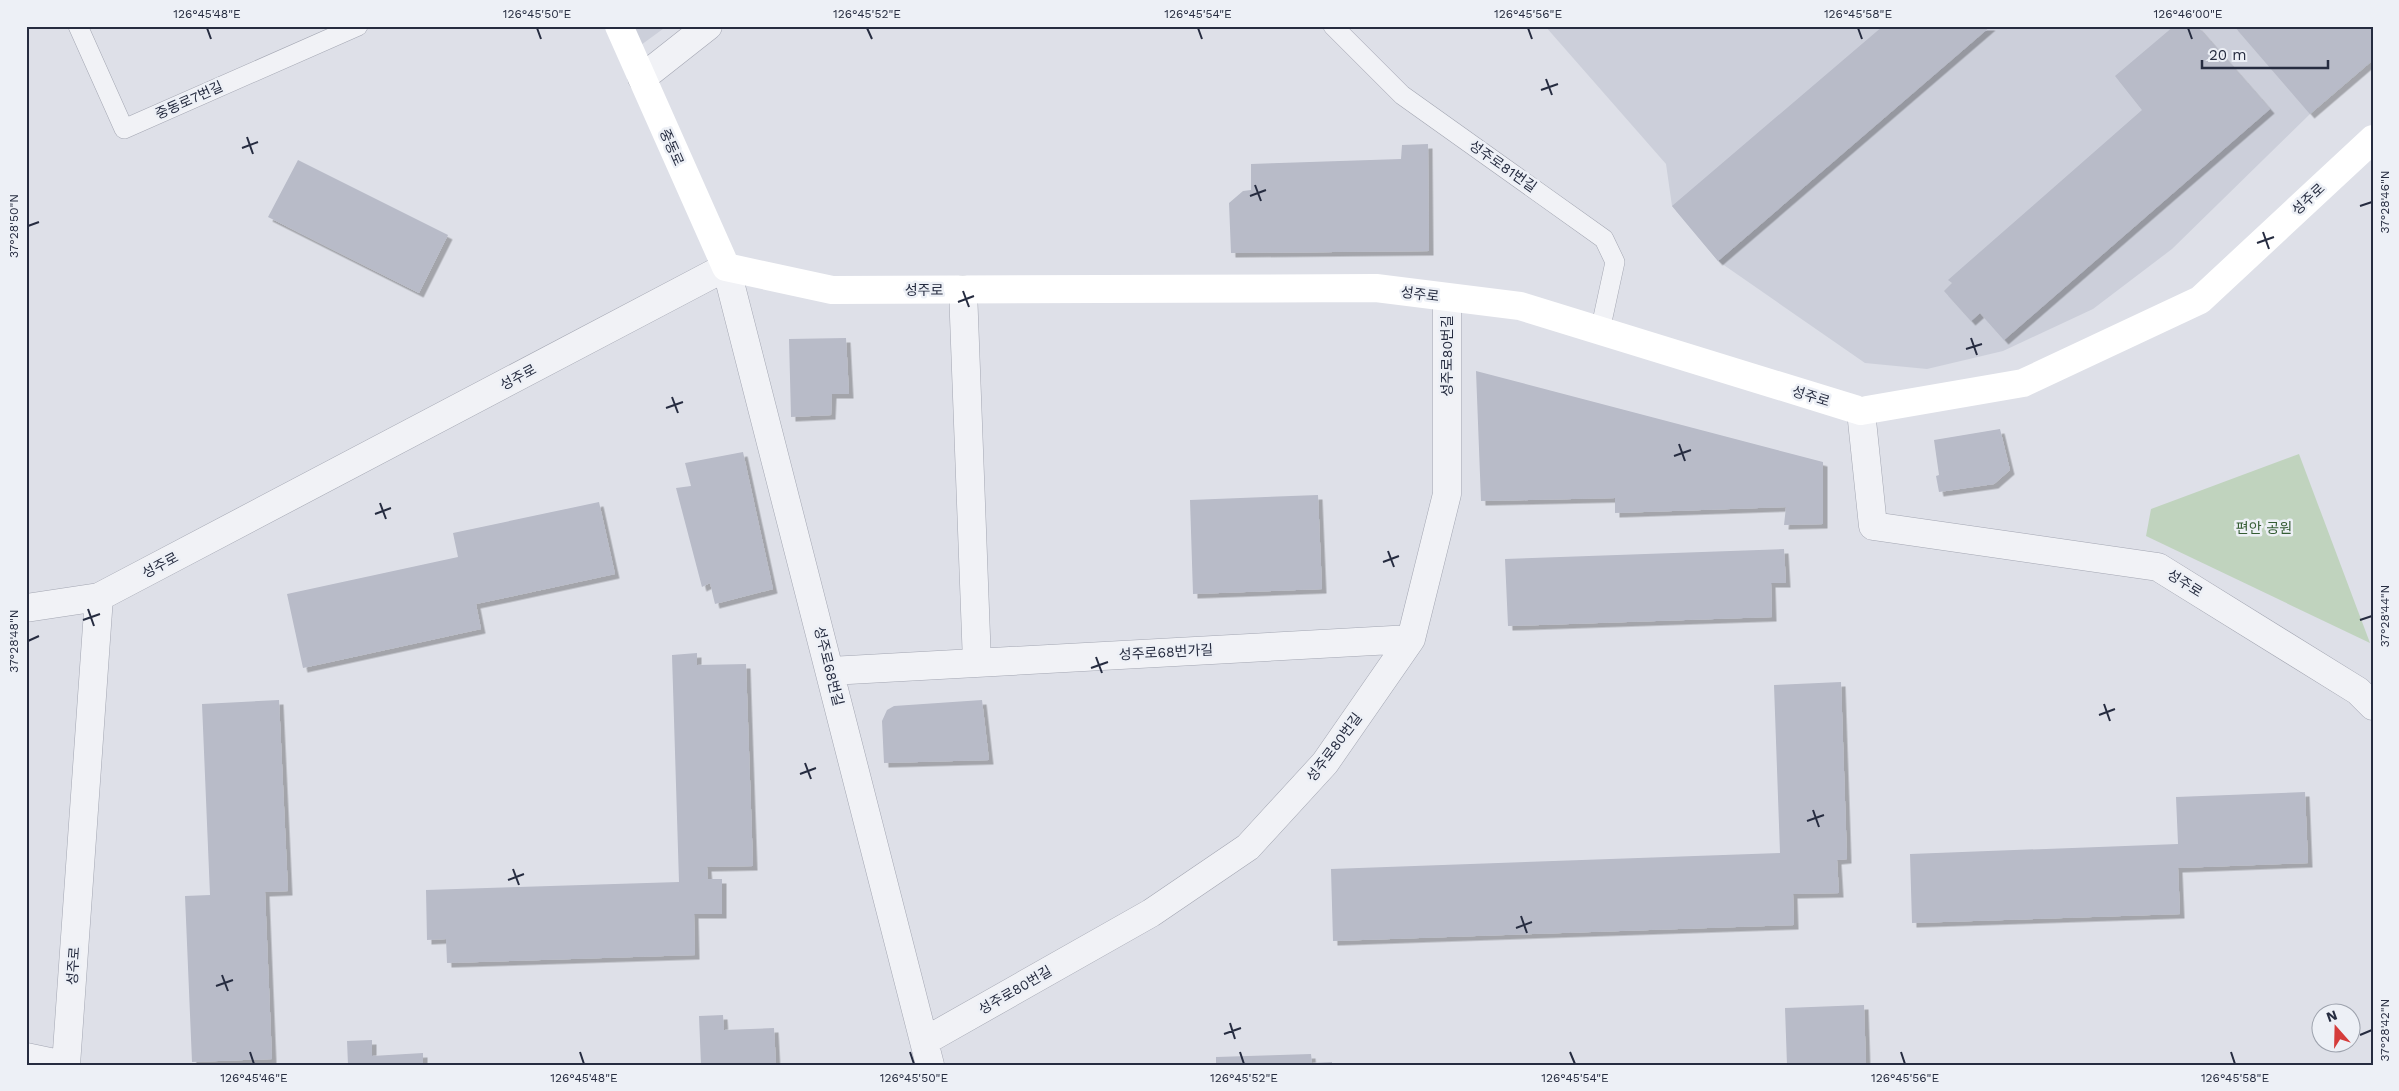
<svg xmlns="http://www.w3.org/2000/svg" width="2399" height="1091" viewBox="0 0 2399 1091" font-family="'Work Sans','Noto Sans KR',sans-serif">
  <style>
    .built { fill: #cccfda }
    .green { fill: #c0d3be }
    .building { fill: #b8bbc8; filter: url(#shadow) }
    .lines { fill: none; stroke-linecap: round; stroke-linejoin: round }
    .lane-casing { stroke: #a3a6b2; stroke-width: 20 }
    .street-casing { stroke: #a3a6b2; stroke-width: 29 }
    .lane { stroke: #f1f2f6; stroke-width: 19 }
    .street { stroke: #f1f2f6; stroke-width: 28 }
    .secondary { stroke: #fff; stroke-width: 28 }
    .ticks { fill: none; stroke: #262c40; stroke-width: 2 }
    .labels { text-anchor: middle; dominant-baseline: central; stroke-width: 5; stroke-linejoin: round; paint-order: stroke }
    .street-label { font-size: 14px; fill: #262c40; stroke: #edf0f6 }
    .park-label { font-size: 14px; fill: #345c33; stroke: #edf0f6 }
    .neatline { fill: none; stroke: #262c40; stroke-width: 2 }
    .ticks-label { font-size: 12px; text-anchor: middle; fill: #262c40 }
  </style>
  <defs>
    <filter id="shadow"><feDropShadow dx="4.5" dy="4.5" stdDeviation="0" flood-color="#0004"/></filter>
  </defs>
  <rect width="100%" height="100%" fill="#dee0e8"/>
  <path class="built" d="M618,26H667L630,53Z
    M1545,26H2373V60L2310,114L2172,249L2093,309L2003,351L1927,369L1865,363L1718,261L1672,206L1666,164Z"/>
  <path class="green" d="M2299,454L2370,643L2146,536L2151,509Z"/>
  <path class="building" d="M1883,26H1991L1718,261L1672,206Z
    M2174,26H2197L2270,109L2004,340L1980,313L1971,321L1944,291L1952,283L1948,280L2142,110L2115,76Z
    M2234,26H2373V60L2310,114Z
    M1428,144L1429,251L1231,253L1229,203L1243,191L1251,190V164L1401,159L1402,145Z
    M298,160L448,235L419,293L268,217Z
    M846,338L849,394H832L831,415L791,417L789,339Z
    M1476,371L1823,462V524L1784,525L1786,507L1615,513V498L1481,501Z
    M2000,429L2010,470L1994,484L1939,492L1936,476L1939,475L1934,440Z
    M743,452L773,589L715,604L710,583L702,587L676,488L691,486L685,463Z
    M1318,495L1322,589L1193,594L1190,500Z
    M599,502L615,574L476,604L481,629L303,668L287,594L458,557L453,533Z
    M1784,549L1786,583H1771L1772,617L1508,626L1505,559Z
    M697,653V665L746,664L753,866L707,867L708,879H722V914H694L695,955L447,963L446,939L427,940L426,890L679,882L672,655Z
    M1841,682L1847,859L1837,860L1839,893L1793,894L1794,925L1333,941L1331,869L1780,853L1774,685Z
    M279,700L288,891L265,892L272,1059L192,1062L185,896L210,895L202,704Z
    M982,700L989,760L884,763L882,721L887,710L894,706Z
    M2305,792L2308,863L2178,868L2180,914L1912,923L1910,854L2178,844L2176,797Z
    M1864,1005L1866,1065H1787L1785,1008Z
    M723,1015L724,1030L774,1028L776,1065H701L699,1016Z
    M372,1040V1056L423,1053V1065H348L347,1041Z
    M1311,1054L1312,1063L1332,1062V1065H1216V1057Z"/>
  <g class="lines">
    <g class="lane-casing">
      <path id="lane" d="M78,26L124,129L358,26
        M1333,26L1402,95L1604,239L1615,262L1600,331"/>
    </g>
    <g class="street-casing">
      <path id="street" d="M642,78L708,26
        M963,290L977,663
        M1861,411L1873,526L2158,567L2358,691L2373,706
        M26,608L99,597L726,267L930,1065
        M830,671L1411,639
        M925,1041L1151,913L1248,847L1325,763L1411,639L1447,494V298
        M26,1057L64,1065
        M66,1065L99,597"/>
    </g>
    <use href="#lane" class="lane"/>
    <use href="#street" class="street"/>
    <path class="secondary" d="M619,26L726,267L832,290L1376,288L1520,306L1861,411L2023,383L2200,300L2373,139"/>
  </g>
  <path class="ticks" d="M207,28L211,39M537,28L541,39M867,28L872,39M1198,28L1202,39M1528,28L1532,39M1858,28L1862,39M2188,28L2192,39M1546,79L1552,95M1541,90L1558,84M247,137L253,154M242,148L258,142M1255,185L1261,201M1250,196L1266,190M2360,206L2372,202M28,226L39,222M2263,232L2269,249M2257,243L2274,237M963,291L969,307M958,302L974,296M1971,338L1977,355M1966,349L1982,344M672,397L678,413M666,408L683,402M1679,444L1685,461M1674,456L1691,450M380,503L386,519M375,514L391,508M1388,551L1394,567M1383,562L1399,556M88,609L94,626M83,620L100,614M2360,620L2372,616M28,641L39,636M1096,657L1102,673M1091,668L1108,662M2104,704L2110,721M2099,715L2115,709M805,763L811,779M800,774L816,768M1813,810L1819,827M1807,821L1824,815M513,869L519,885M508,880L524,874M1521,916L1527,933M1516,928L1532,922M222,975L228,991M216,986L233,980M1230,1023L1235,1039M1224,1034L1241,1028M2360,1035L2372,1030M250,1052L254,1064M580,1052L584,1064M910,1052L914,1064M1240,1052L1244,1064M1570,1052L1575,1064M1901,1052L1905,1064M2231,1052L2235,1064"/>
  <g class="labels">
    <g class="street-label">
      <text transform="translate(189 100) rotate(-24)">중동로7번길</text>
      <text transform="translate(672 147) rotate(66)">중동로</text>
      <text transform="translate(1503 166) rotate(35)">성주로81번길</text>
      <text transform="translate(2308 199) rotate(-43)">성주로</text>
      <text x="924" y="290">성주로</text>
      <text transform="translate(1420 294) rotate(7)">성주로</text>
      <text transform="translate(1447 356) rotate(-90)">성주로80번길</text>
      <text transform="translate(518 377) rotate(-28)">성주로</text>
      <text transform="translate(1811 396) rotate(17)">성주로</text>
      <text transform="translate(160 565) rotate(-28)">성주로</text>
      <text transform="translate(2185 583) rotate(32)">성주로</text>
      <text transform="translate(1166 652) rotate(-3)">성주로68번가길</text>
      <text transform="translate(829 666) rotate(76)">성주로68번길</text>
      <text transform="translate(1334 747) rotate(-53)">성주로80번길</text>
      <text transform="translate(73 966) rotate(-86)">성주로</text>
      <text transform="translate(1015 990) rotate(-30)">성주로80번길</text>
    </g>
    <g class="park-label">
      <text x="2264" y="528">편안 공원</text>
    </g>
  </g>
  <rect width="2399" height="1091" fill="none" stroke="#edf0f6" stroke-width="55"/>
  <g transform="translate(2336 1028) rotate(340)"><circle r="24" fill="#edf0f6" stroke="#9da2ad"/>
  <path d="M0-4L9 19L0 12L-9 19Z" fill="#d53c3b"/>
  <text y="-8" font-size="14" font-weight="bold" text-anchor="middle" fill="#262c40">N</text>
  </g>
  <path d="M2202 60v8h126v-8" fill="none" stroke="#262c40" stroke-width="2.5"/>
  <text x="2209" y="60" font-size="15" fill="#262c40" stroke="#edf0f6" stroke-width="4" paint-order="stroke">20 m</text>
  <rect x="28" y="28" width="2344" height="1036" class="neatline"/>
  <g class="ticks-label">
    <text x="207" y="18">126°45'48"E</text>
    <text x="537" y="18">126°45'50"E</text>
    <text x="867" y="18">126°45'52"E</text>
    <text x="1198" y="18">126°45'54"E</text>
    <text x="1528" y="18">126°45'56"E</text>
    <text x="1858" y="18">126°45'58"E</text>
    <text x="2188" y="18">126°46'00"E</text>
    <text transform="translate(2385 202) rotate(-90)" y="4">37°28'46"N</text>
    <text transform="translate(14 226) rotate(-90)" y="4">37°28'50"N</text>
    <text transform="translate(2385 616) rotate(-90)" y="4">37°28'44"N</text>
    <text transform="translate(14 641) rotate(-90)" y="4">37°28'48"N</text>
    <text transform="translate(2385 1030) rotate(-90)" y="4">37°28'42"N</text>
    <text x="254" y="1082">126°45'46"E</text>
    <text x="584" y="1082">126°45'48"E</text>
    <text x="914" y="1082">126°45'50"E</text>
    <text x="1244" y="1082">126°45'52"E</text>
    <text x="1575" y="1082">126°45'54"E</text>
    <text x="1905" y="1082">126°45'56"E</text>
    <text x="2235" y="1082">126°45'58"E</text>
  </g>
</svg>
